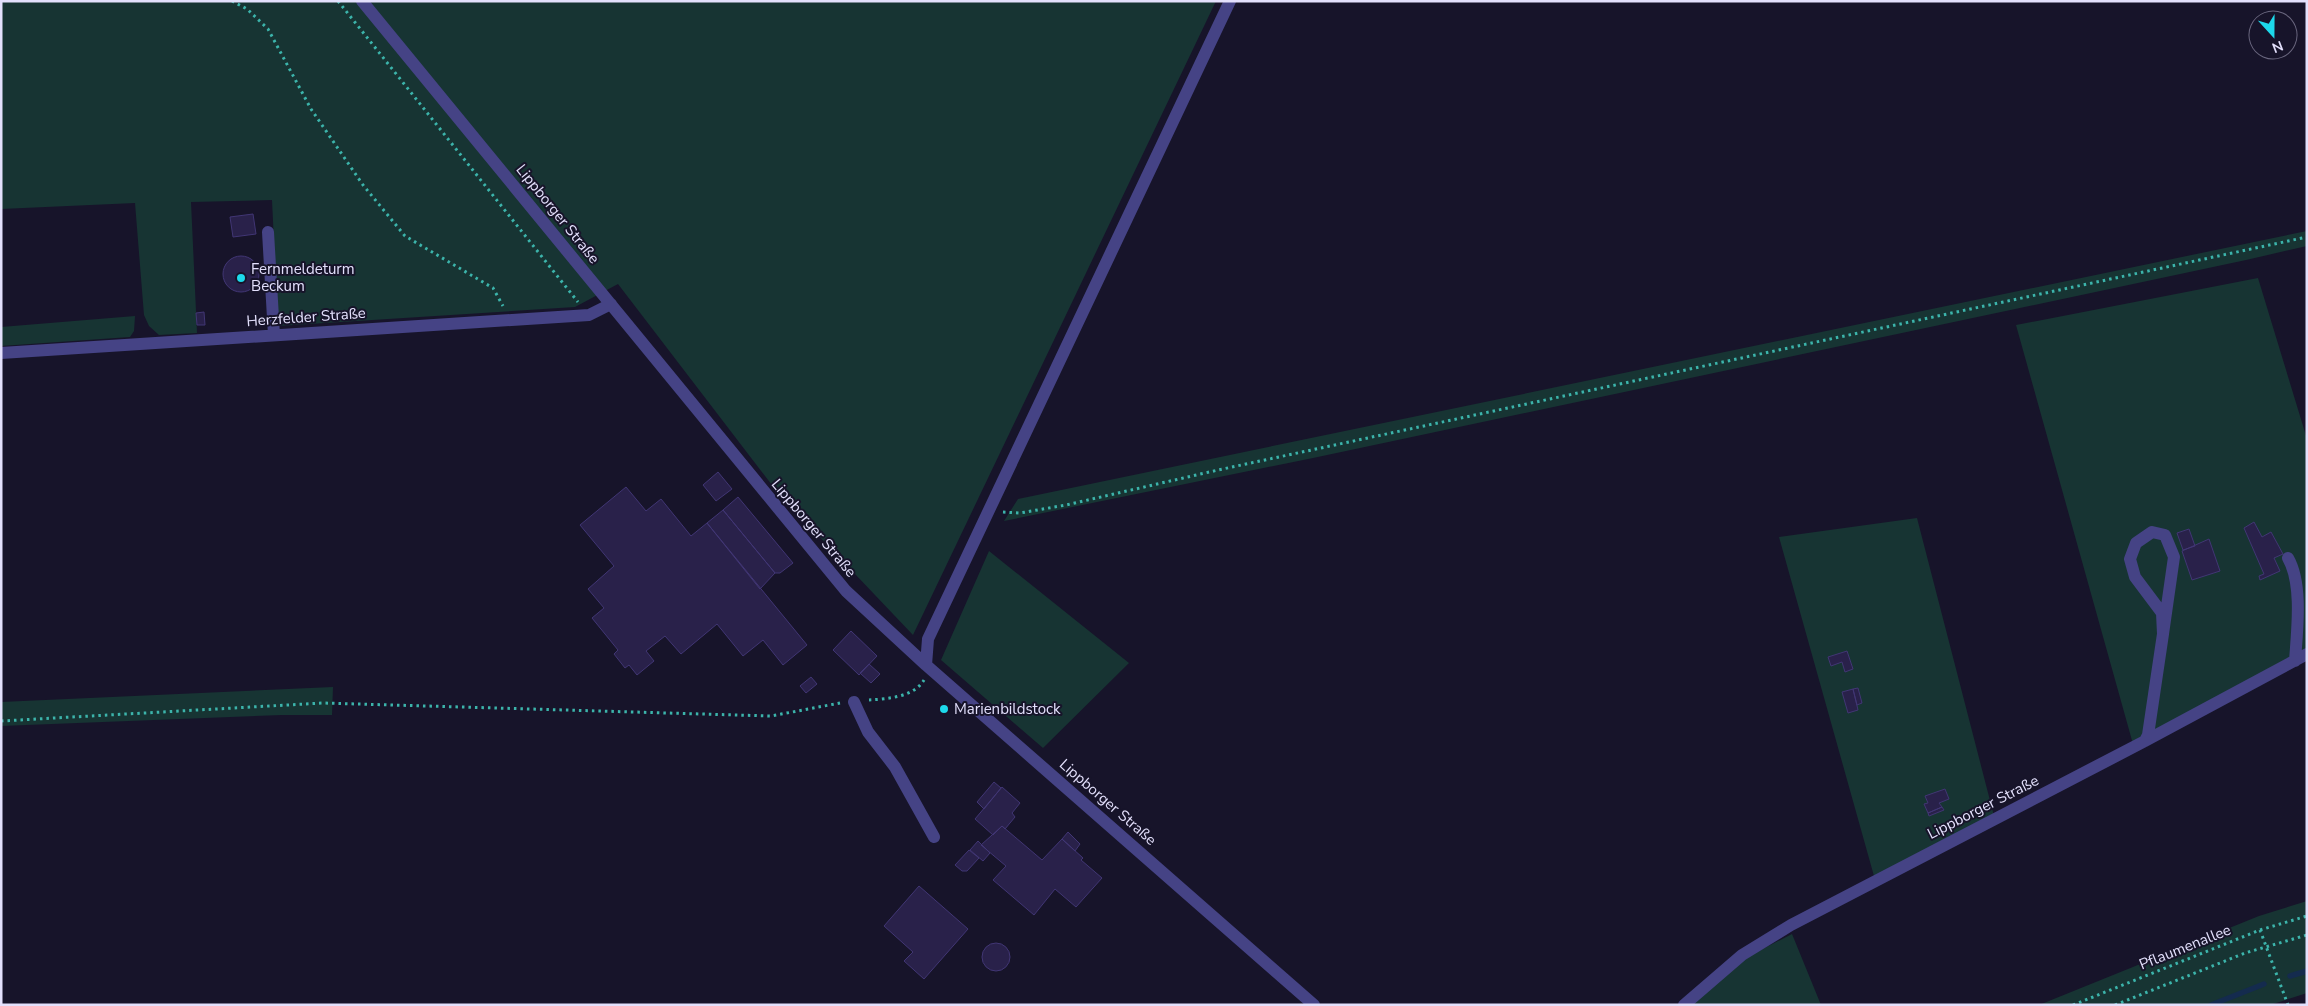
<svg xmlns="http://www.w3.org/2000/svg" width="2308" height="1006" viewBox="0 0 2308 1006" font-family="'Nunito Sans',sans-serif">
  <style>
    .green { fill: #173433 }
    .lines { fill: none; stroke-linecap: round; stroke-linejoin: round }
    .stream { stroke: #142b4e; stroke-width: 5.5 }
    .building { fill: #29214a; stroke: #413674 }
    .path { stroke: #3cb4ab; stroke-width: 3; stroke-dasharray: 2.5 4; stroke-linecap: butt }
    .minor { stroke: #454385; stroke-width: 12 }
    .poi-dot { fill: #1dd9eb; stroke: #17142a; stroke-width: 2 }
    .labels { text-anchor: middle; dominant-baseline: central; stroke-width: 4; stroke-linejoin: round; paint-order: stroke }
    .street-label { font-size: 15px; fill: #e3e0fc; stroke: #17142a }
    .poi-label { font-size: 15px; fill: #e3e0fc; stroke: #17142a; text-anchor: start }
  </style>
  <rect width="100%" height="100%" fill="#17142a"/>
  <path class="green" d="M1,1H1216L913,635L778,493L618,284L575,307L278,326L272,200L191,202L197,333L159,335L149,326L144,315L135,203L1,209Z
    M2307,231V246L2246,260L1313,458L1004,521L1018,499Z
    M2258,278L2307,439V651L2133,744L2016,325Z
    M135,316L134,331L130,337L1,346V327Z
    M1917,518L1994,816L1874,876L1779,537Z
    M989,551L1129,663L1043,748L941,660Z
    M333,687L332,715H282L1,726V702Z
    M2307,901V993L2270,1005H2039L2259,916Z
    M1792,934L1821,1005H1689L1743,959Z"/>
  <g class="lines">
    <path class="stream" d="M2290,976L2307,971
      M2211,1005L2264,984"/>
  </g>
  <path class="building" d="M253,214L256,234L233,237L230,217Z
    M223 274a18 18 0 1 1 36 0a18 18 0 1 1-36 0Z
    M204,312L205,325H197L196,313Z
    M718,472L732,489L716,501L703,485Z
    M626,487L646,511L661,499L691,536L707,523L807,645L783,665L763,640L743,656L717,624L681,654L665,636L646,651L654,661L637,675L629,665L625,668L614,654L618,650L592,618L604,608L588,589L614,566L580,525Z
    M738,497L793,563L780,573H775L723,510Z
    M723,510L775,573L760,589L707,523Z
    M2254,522L2262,537L2271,532L2283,554L2274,558L2280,571L2260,580L2259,576L2264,574L2244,528Z
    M2189,529L2195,546L2183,550L2177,533Z
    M2209,539L2220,571L2192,580L2182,551Z
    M851,631L877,656L859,675L833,650Z
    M1847,651L1853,669L1845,672L1842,662L1831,666L1828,657Z
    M869,664L880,674L871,683L860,673Z
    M811,677L817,684L806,693L800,686Z
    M1858,688L1862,703L1857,705L1853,689Z
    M1853,689L1858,710L1848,713L1842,692Z
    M994,782L1001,788L984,809L977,802Z
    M1002,787L1020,803L1012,813L1015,817L1005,829L1002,826L993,835L975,819Z
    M1945,789L1949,799L1939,803L1942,807L1928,813L1924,804L1928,803L1925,796Z
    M1942,807L1944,810L1929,816L1928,813Z
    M1002,826L1042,860L1062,839L1083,858L1081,860L1102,878L1076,907L1055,889L1034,915L993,880L1006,866L981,845Z
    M1068,832L1080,844L1075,851L1062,839Z
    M978,841L990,853L983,861L970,850Z
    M969,850L979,858L967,871H962L955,865Z
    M919,886L968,929L924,979L904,961L913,952L884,926Z
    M982 957a14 14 0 1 1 28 0a14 14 0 1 1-28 0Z"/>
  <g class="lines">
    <path class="path" d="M232,1L247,9L268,29L311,109L363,185L405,236L493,288L503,306
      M338,1L578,302
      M1003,512L1020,513L1066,505L1218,470L2307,237
      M869,700C887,699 914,697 924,680
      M1,721L323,703L771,716L840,703
      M2260,930L2288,1005
      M2073,1005L2260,930L2307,916
      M2115,1005L2245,953L2307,935"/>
    <path class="minor" d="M362,1L846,591L926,665L1314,1005
      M268,232L274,335
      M1,353L589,315L611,304
      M2288,558C2303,584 2297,631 2295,661
      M926,665L928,639L1230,1
      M854,702L868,732L895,767L934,837
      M2145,741L2148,735L2163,634L2162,613L2135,577L2130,559L2136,543L2152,532L2165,535L2174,557L2163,634
      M1684,1005L1742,955L1791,925L2145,741L2307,654"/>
  </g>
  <g class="poi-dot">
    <circle cx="241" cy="278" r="5"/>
    <circle cx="944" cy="709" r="5"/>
  </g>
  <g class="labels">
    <g class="street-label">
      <text transform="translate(558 214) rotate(51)">Lippborger Straße</text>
      <text transform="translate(306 317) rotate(-4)">Herzfelder Straße</text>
      <text transform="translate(814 528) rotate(50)">Lippborger Straße</text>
      <text transform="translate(1108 802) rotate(41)">Lippborger Straße</text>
      <text transform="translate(1983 807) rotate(-27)">Lippborger Straße</text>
      <text transform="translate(2185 947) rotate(-22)">Pflaumenallee</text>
    </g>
    <g class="poi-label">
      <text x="251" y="269">Fernmeldeturm<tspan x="251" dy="17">Beckum</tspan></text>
      <text x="954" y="709">Marienbildstock</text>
    </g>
  </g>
  <rect width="2308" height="1006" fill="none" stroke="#e3e0fc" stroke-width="5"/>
  <g transform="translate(2273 35) rotate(159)"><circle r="24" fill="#17142a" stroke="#69667e"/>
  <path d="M0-4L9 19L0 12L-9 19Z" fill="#1dd9eb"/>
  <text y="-8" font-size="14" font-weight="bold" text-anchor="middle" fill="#e3e0fc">N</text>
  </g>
</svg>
